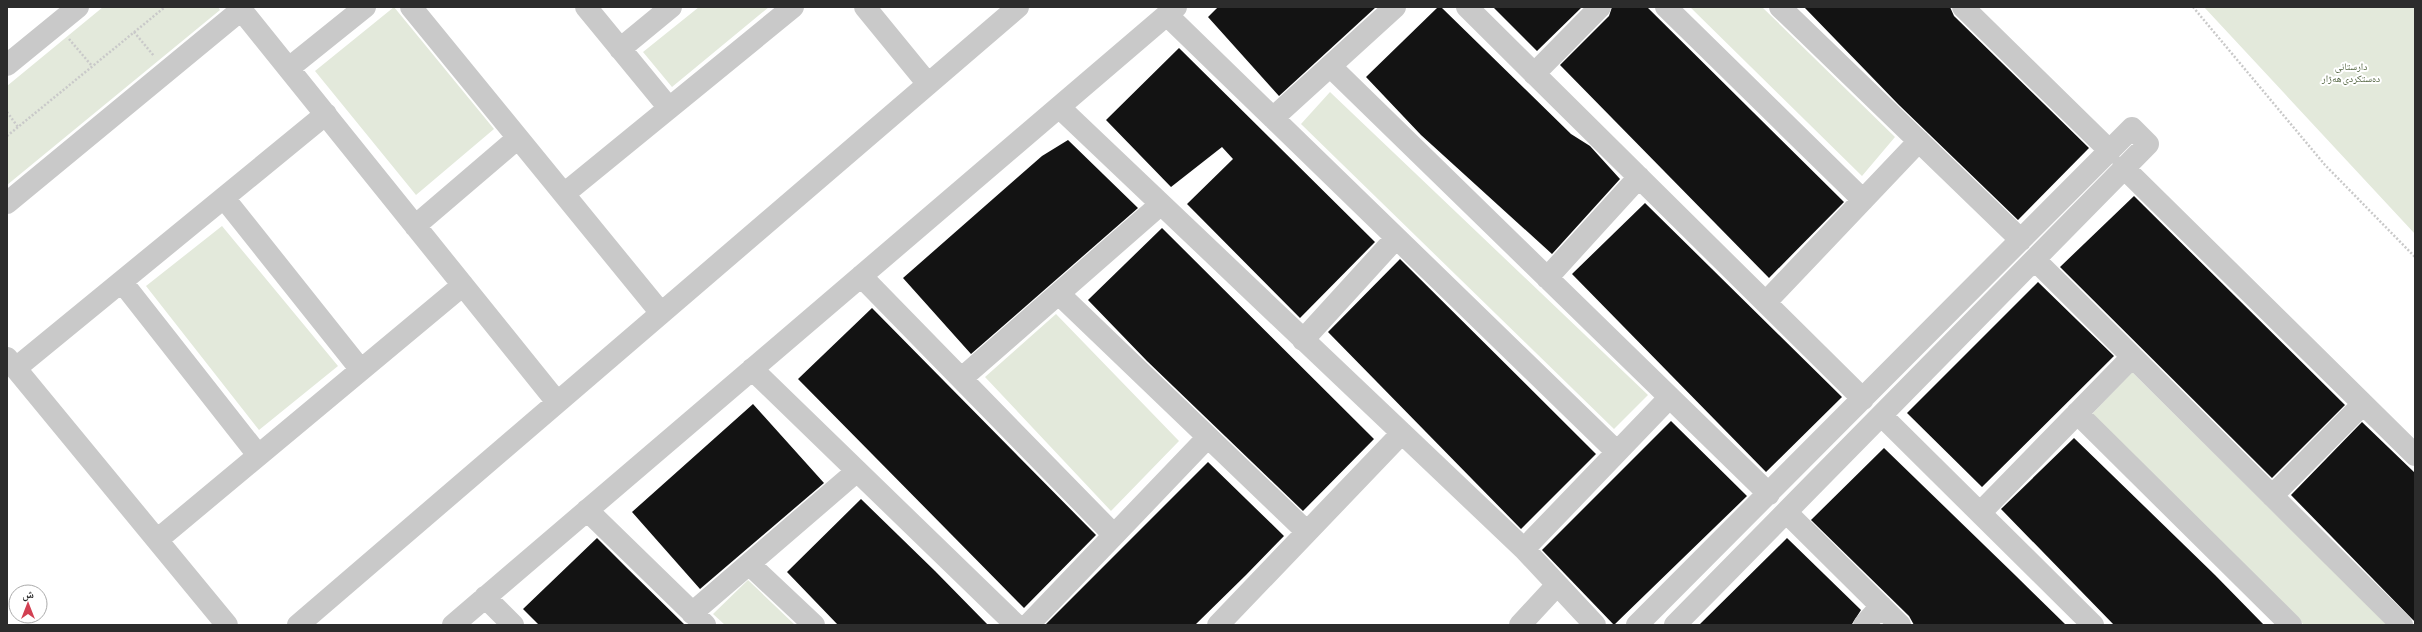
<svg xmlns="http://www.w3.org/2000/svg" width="2422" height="632" viewBox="0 0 2422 632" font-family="'Asap Condensed','Noto Naskh Arabic',sans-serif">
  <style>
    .green { fill: #e3e9db }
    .building { fill: #131313 }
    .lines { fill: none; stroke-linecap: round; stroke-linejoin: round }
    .path { stroke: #c9c9c9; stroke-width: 2.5; stroke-dasharray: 2 2; stroke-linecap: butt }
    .minor { stroke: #c9c9c9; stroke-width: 22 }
    .labels { text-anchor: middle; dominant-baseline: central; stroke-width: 4; stroke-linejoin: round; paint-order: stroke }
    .park-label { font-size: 10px; fill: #51633f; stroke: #fff }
  </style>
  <rect width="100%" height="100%" fill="#fff"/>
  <path class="green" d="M103,7H218L220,10L7,185V86Z
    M394,7L494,129L416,195L315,71Z
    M699,7H769L672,87L643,52Z
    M1690,7H1762L1895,137L1862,176Z
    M2204,7H2415V234Z
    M1330,92L1648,395L1614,429L1301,124Z
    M222,226L338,366L259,430L146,286Z
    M1056,314L1179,441L1111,511L985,377Z
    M2132,372L2387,625H2304L2092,414Z
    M748,580L795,625H725L713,614Z"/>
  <path class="building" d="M1218,7H1376L1279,96L1208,17Z
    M1438,7H1441L1571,134L1590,146L1620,179L1552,254L1421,135L1366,77Z
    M1493,7H1582L1537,51Z
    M1612,7H1647L1844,202L1769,278L1560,65L1609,16Z
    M1804,7H1950L1954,16L2089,148L2018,220L1899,105Z
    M1179,48L1375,242L1300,318L1187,204L1233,159L1222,147L1171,187L1106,120Z
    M1068,140L1138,208L971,354L903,278L1042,156Z
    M2134,196L2345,405L2272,478L2060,267Z
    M1645,203L1842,397L1766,472L1572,274Z
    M1162,228L1374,439L1303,511L1147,361L1088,300Z
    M1400,259L1596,454L1521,529L1328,332Z
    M2038,282L2114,356L1982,487L1907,413Z
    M872,308L1096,535L1024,608L798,379Z
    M753,404L824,483L700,589L632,512Z
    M1671,421L1747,496L1614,625L1542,550Z
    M2362,422L2415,473V622L2291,495Z
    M2074,438L2215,575L2264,625H2114L2001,509Z
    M1884,448L2016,576L2066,625H1914L1909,616L1811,520Z
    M1208,462L1284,536L1246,575L1195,625H1045Z
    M861,499L935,571L988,625H838L787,572Z
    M597,538L628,569L685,625H539L523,609Z
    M1787,538L1861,610L1852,624L1699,625Z"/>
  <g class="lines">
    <path class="path" d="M2193,7L2325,165L2415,257
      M134,32L154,56
      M69,39L92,66
      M7,112L18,127
      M7,136L165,7"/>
    <path class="minor" d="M239,7L557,402
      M411,7L661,313
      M586,7L669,108
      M865,7L928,84
      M1467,7L1863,399
      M1666,7L1863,200
      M1780,7L2021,240
      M1963,7L2109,150
      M1167,15L1617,452
      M620,49L671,7
      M7,65L78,7
      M1330,66L1769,494
      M289,68L365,7
      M1534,74L1600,7
      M1059,107L1524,549L1595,625
      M1273,118L1395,7
      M2123,167L2415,455
      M564,194L793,7
      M224,198L361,370
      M7,203L241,10
      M415,226L518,138
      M2035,260L2402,625
      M861,276L1114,535
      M1547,278L1639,177
      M122,282L258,455
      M1059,294L1307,532
      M1766,302L1919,141
      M1303,340L1396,238
      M7,358L227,625
      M16,368L326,114
      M752,369L1016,625
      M962,378L1161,204
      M2077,413L2291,625
      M1882,416L2093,625
      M2272,496L2363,404
      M587,510L705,625
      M1786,512L1900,625
      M1980,513L2132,357
      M157,540L463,285
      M1524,549L1669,398
      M749,564L814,625
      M485,597L513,625
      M692,613L857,471
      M298,625L1018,7
      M453,625L1176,7
      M1028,625L1207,438
      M1218,625L1402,433
      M1520,625L1557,585
      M1637,625L2132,128L2148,144L1675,625
      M1864,625L1881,606"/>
  </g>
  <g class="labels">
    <g class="park-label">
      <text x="2351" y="66">دارستانی<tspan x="2351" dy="12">دەستکردی هەژار</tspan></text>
    </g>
  </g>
  <rect width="2422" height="632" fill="none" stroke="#2c2c2c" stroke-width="16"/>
  <g transform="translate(28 604)"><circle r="19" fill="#ffffff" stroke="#ababab"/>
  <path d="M0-3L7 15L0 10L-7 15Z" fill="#d24052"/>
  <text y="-6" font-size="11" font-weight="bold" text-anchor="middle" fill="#2c2c2c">ش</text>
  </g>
</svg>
